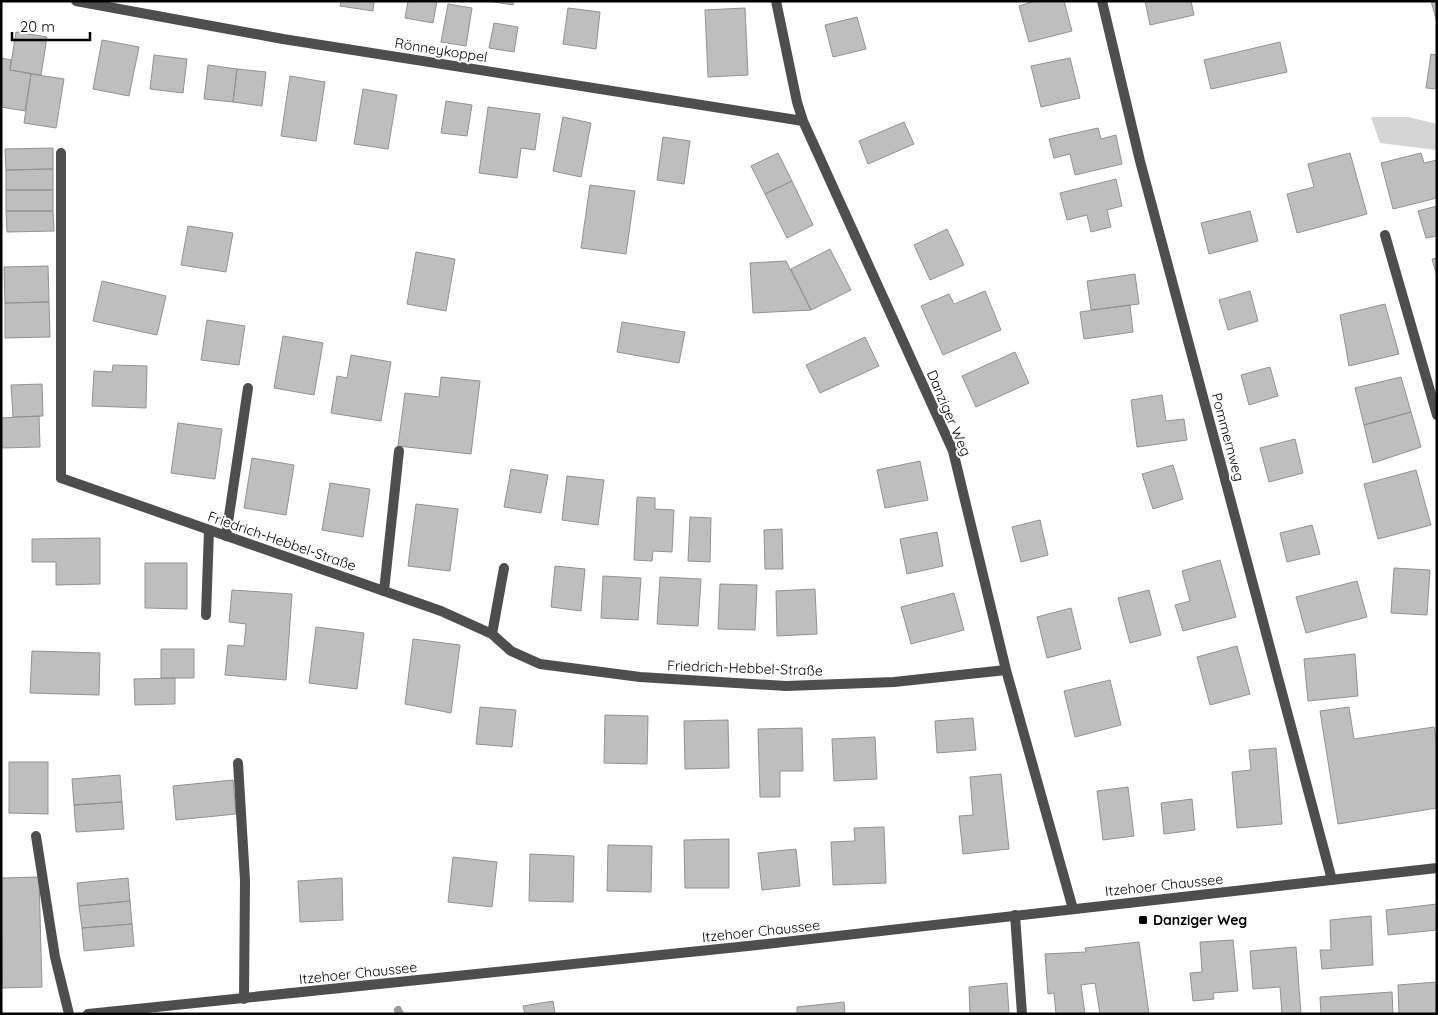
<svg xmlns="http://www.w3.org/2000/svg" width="1438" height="1015" viewBox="0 0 1438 1015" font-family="Quicksand,sans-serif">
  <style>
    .green { fill: #d5d5d5 }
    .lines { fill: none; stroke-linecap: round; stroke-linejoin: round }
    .stream { stroke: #9c9c9c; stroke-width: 8 }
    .building { fill: #bebebe; stroke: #929292 }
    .service { stroke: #4e4e4e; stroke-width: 10 }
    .minor { stroke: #4e4e4e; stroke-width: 10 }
    .tertiary { stroke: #4e4e4e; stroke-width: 10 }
    .poi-dot { fill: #000; stroke: #fff; stroke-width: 2 }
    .labels { text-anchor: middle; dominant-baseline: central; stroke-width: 4; stroke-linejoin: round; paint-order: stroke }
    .street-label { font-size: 14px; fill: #000; stroke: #fff }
    .poi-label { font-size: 14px; font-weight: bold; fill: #000; stroke: #fff; text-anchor: start }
  </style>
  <rect width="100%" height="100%" fill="#fff"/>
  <path class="green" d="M1371,117H1408L1437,124V150L1380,143Z"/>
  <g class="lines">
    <path class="stream" d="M398,1010L400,1014"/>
  </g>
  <path class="building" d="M341,1H374L373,11L340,6Z
    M408,1H437L433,23L405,18Z
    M488,1H514L513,5Z
    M1035,1H1064L1072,31L1029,42L1019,6Z
    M1145,1H1191L1194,15L1150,25Z
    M1431,1H1437V22Z
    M448,4L472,8L466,46L441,42Z
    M568,8L600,12L596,49L563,44Z
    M745,8L748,75L708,77L705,10Z
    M857,17L866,49L833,57L825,25Z
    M494,23L518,27L514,52L489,48Z
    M16,32L47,37L41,75L10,70Z
    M102,40L139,47L129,96L93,89Z
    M1280,42L1287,72L1211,89L1204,60Z
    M1431,54L1437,55V89L1426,88Z
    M154,55L187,59L183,93L150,89Z
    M1,58L11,60L10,70L31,74L25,111L1,107Z
    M1070,58L1080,98L1041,107L1031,66Z
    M208,65L237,69L233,102L204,99Z
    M237,69L266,72L262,106L233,102Z
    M31,74L64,79L56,128L24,123Z
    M290,76L325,82L316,141L281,136Z
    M363,89L397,95L388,149L354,144Z
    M446,101L472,105L467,136L441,133Z
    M488,107L540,114L535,150L521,148L517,178L479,173Z
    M563,117L591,123L581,177L553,171Z
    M904,122L914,144L868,164L859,141Z
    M1098,128L1101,139L1116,135L1122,164L1075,175L1070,154L1054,158L1049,139Z
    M663,137L690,141L684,184L657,180Z
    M53,148V169L6,170L5,149Z
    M778,153L792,181L765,194L751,166Z
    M1350,153L1367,214L1297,233L1287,194L1314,187L1308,164Z
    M1421,153L1424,163L1437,160V198L1393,209L1381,163Z
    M53,169V190H6V170Z
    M1116,179L1122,206L1107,210L1111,227L1091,232L1087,215L1067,220L1060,193Z
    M792,181L813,225L787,238L765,194Z
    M590,185L635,191L626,254L581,248Z
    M6,190H53V211H6Z
    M1437,206V236L1426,238L1418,211Z
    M6,211H53L54,231L7,232Z
    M1250,211L1258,241L1209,254L1201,223Z
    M188,226L233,233L226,272L181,265Z
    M947,229L964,265L930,280L914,245Z
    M830,249L851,290L811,310L791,269Z
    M416,252L455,259L446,311L407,304Z
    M1437,258V277L1432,259Z
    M786,261L811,310L753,313L750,263Z
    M48,266L49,302L5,303L4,267Z
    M1135,274L1139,304L1091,310L1087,281Z
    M102,281L166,296L157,335L93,321Z
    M985,291L1001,330L943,355L921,306L949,294L954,304Z
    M1250,291L1258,321L1228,330L1219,300Z
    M49,302L50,337L5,338V303Z
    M1385,304L1399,354L1349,366L1340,315Z
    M1130,305L1133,332L1084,339L1080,312Z
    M207,320L245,326L239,365L201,360Z
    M622,322L685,332L679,363L617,352Z
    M283,336L323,343L314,395L274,388Z
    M865,337L879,366L820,393L806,365Z
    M1015,352L1029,383L976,407L962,376Z
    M351,355L391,362L381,421L331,413L337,376L347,378Z
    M113,365L147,366L146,408L92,406L94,371L112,372Z
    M1270,367L1278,396L1249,405L1241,375Z
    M441,377L480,381L471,454L398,446L405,393L439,397Z
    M1401,377L1411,412L1364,425L1355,388Z
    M42,384L43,416L13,417L11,385Z
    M1162,395L1166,421L1184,419L1187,440L1137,447L1131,400Z
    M1411,412L1421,447L1373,463L1364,425Z
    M39,416L40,447L1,448V418Z
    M178,423L222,429L215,479L171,473Z
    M1295,439L1303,473L1269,482L1260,448Z
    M252,458L294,465L286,515L244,508Z
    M920,461L928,500L885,508L877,470Z
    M1173,465L1183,499L1153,509L1142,474Z
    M511,469L548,475L541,513L504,507Z
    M1416,470L1431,525L1378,539L1364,484Z
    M567,476L604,480L598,525L562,520Z
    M330,483L370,489L363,537L322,530Z
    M637,497L655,498V509L674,510L672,552L653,551L652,561L634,560Z
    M416,504L458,509L450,571L408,566Z
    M690,517L711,518L710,562L688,561Z
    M1040,520L1048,555L1021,562L1012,527Z
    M1312,525L1320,554L1287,562L1280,533Z
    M782,529L783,569H765L764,530Z
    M937,532L943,566L907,574L900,539Z
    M100,538V584L56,585V562H32V539Z
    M1220,560L1236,617L1183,631L1175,605L1190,601L1182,571Z
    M145,563H187V609L145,608Z
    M555,566L585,569L581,611L551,607Z
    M1394,568L1430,570L1427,615L1391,613Z
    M603,576L641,578L638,620L601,618Z
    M660,577L701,579L698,626L657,624Z
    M1357,581L1367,617L1306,633L1296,597Z
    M720,584L757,585L755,630L718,629Z
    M815,589L817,634L777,636L776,591Z
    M232,590L292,594L286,680L225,675L228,645L244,646L246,624L229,622Z
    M1149,590L1161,635L1130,643L1118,598Z
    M954,593L964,630L911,644L901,607Z
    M1071,608L1081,649L1047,658L1037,617Z
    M316,627L364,633L357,689L309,683Z
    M413,639L460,645L451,713L405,704Z
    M1237,646L1250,694L1210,705L1197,657Z
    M161,649H194V678H161Z
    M32,651L100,653L99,695L30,693Z
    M1355,654L1358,696L1308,701L1304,659Z
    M175,678V704L135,705L134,679Z
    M1110,680L1121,725L1075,737L1064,691Z
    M480,707L516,710L512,747L476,744Z
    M1349,707L1354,739L1434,727L1437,747V808L1338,824L1320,711Z
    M605,715L648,716L647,764L604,763Z
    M973,718L976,750L937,753L935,721Z
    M728,720L729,768L685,769L684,721Z
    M802,728L803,771H780V797H760L758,729Z
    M875,737L877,779L834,781L832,739Z
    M1276,748L1282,824L1237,828L1232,772L1251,770L1249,750Z
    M9,762H48V814L9,813Z
    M1001,774L1009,849L963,854L959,816L973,815L970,777Z
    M120,775L122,802L74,805L72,779Z
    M233,780L236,814L176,820L173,786Z
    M1128,787L1134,836L1103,840L1097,791Z
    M1192,799L1195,830L1164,834L1161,803Z
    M122,802L124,829L76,832L74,805Z
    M884,827L886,883L833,885L831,842L855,841L854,828Z
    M729,839V888H685L684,840Z
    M608,845L652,846L651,892L607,891Z
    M796,849L800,886L762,890L758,853Z
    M530,854L574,856L573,902L529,901Z
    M453,857L497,862L492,907L448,902Z
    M39,877L42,987L2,988L1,878Z
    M128,878L130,901L79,906L77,883Z
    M342,878L343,920L300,922L298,881Z
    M130,901L132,924L82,928L79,906Z
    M1437,904V930L1388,935L1386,910Z
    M1371,916L1373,965L1322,969L1320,950H1331L1330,920Z
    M132,924L134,946L84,951L82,928Z
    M1233,940L1238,991L1213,993L1214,999L1193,1001L1190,973L1202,972L1200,942Z
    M1139,942L1149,1014H1100L1095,983L1081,985L1085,1014H1056L1054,993L1048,994L1045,954L1086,952L1085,948Z
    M1296,947L1301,1014H1282L1280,987L1253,989L1250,951Z
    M1437,982V1014H1399L1398,985Z
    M1007,983L1009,1014H970L969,987Z
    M1392,992L1393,1014H1321L1320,997Z
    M553,1001L555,1014H525L523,1006Z
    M844,1002L845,1014H797V1007Z"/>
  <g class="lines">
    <path class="service" d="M61,478V153
      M226,536L248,388
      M384,591L399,451
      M206,615L209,530
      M238,763L245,880L244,999
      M36,836L55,957L69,1014"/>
    <path class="minor" d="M76,1L283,39L803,121
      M776,1L797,102L803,121L953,451L1006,670L1073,909
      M1102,1L1140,161L1332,880
      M1385,235L1437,415
      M61,478L441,611L492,634L511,651L540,664L640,677L786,686L894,682L1006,670
      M492,634L504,568
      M1015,915L1022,1014"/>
    <path class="tertiary" d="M88,1014L748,946L1437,868"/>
  </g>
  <rect class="poi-dot" x="1138" y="915" width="10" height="10" rx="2.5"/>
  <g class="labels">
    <g class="street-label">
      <text transform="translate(441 50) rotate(9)">Rönneykoppel</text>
      <text transform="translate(949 413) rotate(67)">Danziger Weg</text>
      <text transform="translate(1228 437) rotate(75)">Pommernweg</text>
      <text transform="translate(282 541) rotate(19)">Friedrich-Hebbel-Straße</text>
      <text transform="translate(745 668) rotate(2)">Friedrich-Hebbel-Straße</text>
      <text transform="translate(1164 885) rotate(-6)">Itzehoer Chaussee</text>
      <text transform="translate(761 931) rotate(-6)">Itzehoer Chaussee</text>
      <text transform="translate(358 973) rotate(-6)">Itzehoer Chaussee</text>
    </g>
    <g class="poi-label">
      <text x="1153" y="920">Danziger Weg</text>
    </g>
  </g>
  <rect width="1438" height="1015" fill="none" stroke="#000000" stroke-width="5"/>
  <path d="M12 32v8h78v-8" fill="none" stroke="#000000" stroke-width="2.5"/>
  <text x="20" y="32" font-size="15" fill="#000000" stroke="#ffffff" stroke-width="4" paint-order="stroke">20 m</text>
</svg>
